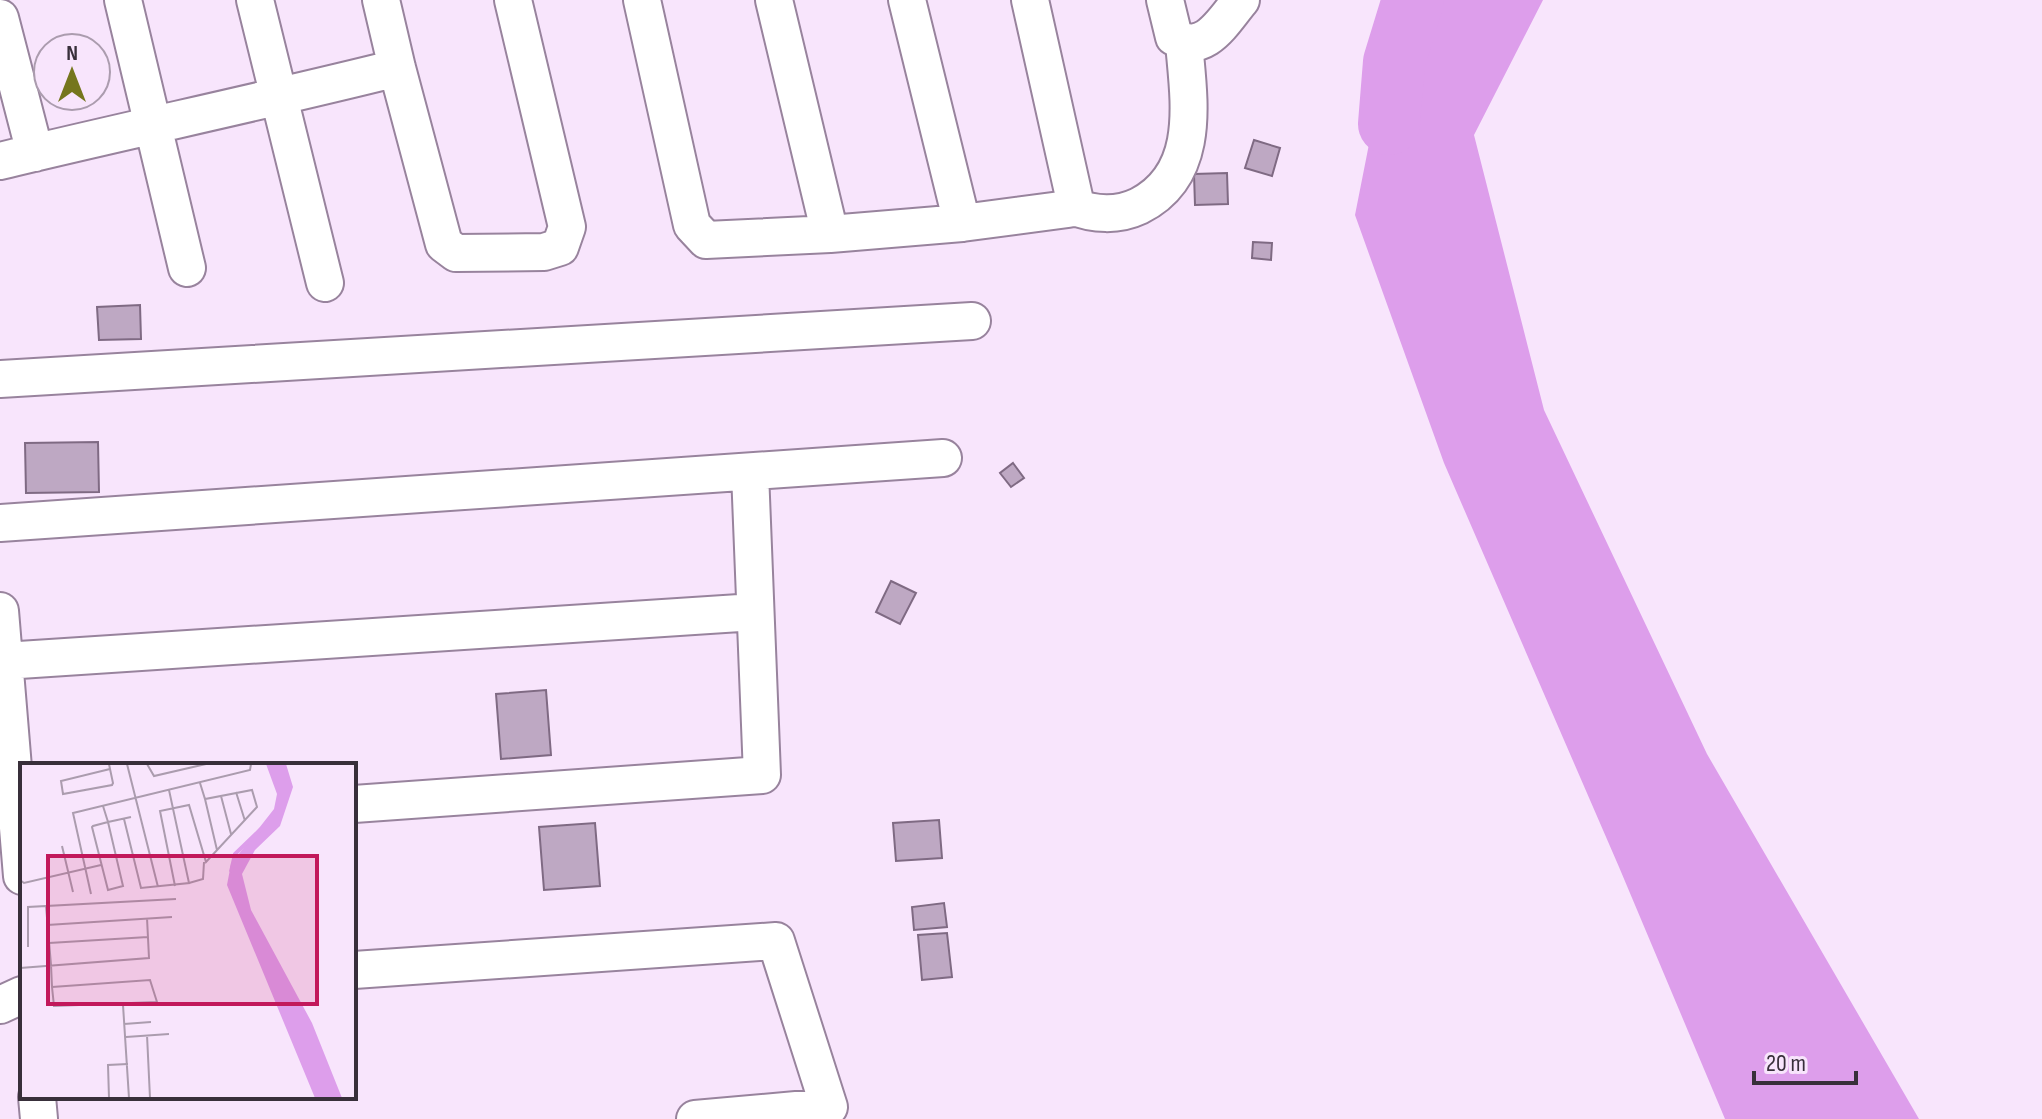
<svg xmlns="http://www.w3.org/2000/svg" width="2042" height="1119" viewBox="0 0 2042 1119" font-family="'Sofia Sans Condensed',sans-serif">
  <style>
    .water { fill: #dd9eeb }
    .lines { fill: none; stroke-linecap: round; stroke-linejoin: round }
    .river { stroke: #dd9eeb; stroke-width: 62 }
    .building { fill: #bea8c3; stroke: #7f6a83; stroke-width: 2 }
    .minor-casing { stroke: #98839d; stroke-width: 40 }
    .minor { stroke: #fff; stroke-width: 36 }
    .inset-river { fill: none; stroke: #dd9eeb; stroke-width: 4 }
    .inset-road { fill: none; stroke: #ab9cae; stroke-width: 2 }
    .view { fill: #c2185b; fill-opacity: 0.15; stroke: #c2185b; stroke-width: 4 }
    .inset-edge { fill: none; stroke: #382f3a; stroke-width: 4 }
  </style>
  <rect width="100%" height="100%" fill="#f8e5fc"/>
  <path class="water" d="M1432,0H1543L1474,135L1544,410L1707,754L1919,1119H1725L1619,867L1444,463L1355,215L1386,58Z"/>
  <g class="lines">
    <path class="river" d="M1389,124L1394,62L1413,0"/>
  </g>
  <path class="building" d="M1254,140L1280,148L1272,176L1245,168Z
    M1227,173L1228,204L1195,205L1194,174Z
    M1253,242L1272,243L1271,260L1252,258Z
    M140,305L141,339L99,340L97,307Z
    M98,442L99,492L26,493L25,443Z
    M1013,463L1024,478L1011,487L1000,473Z
    M891,581L916,593L900,624L876,612Z
    M546,690L551,755L501,759L496,694Z
    M939,820L942,858L896,861L893,823Z
    M595,823L600,886L544,890L539,827Z
    M944,903L947,927L914,930L912,907Z
    M947,933L952,977L922,980L918,935Z"/>
  <g class="lines">
    <g class="minor-casing">
      <path id="minor" d="M123,0L187,268
        M255,0L325,283
        M381,0L397,68L444,244L456,253L544,252L560,247L567,227L513,0
        M642,0L692,225L706,240L830,234L962,223L1068,209L1072,206L1075,201L1030,0
        M774,0L830,234
        M907,0L962,223
        M1165,0L1174,37C1205,56 1223,21 1241,0
        M0,18L35,153
        M0,161C132,129 265,101 397,68
        M1072,206C1094,215 1118,216 1139,206C1202,174 1189,101 1184,43
        M0,379L972,321
        M0,523L943,458
        M0,611L22,876
        M4,661L755,612
        M354,804L762,775L750,472
        M354,970L776,941L829,1107L695,1119
        M0,1005L22,995
        M37,1097L39,1119"/>
    </g>
    <use href="#minor" class="minor"/>
  </g>
  <g transform="translate(20 763)">
    <rect width="336" height="336" fill="#f8e5fc"/>
    <path d="M246,1H266L273,24L260,63L235,87L222,111L231,147L292,260L322,335H295L207,122L211,101L254,46L257,31Z" fill="#dd9eeb"/>
    <path class="inset-river" d="M211,109L215,91L241,66"/>
    <path class="inset-road" d="M89,1L90,6L93,20L92,22L43,31L41,18L90,6M107,1L138,124M127,1L134,13L186,1M216,29L225,58M201,33L211,71M185,36L197,87M83,43L88,59L103,123L88,127L72,64L73,63L88,59L111,54M104,56L121,125L169,120L149,27M42,83L53,129M0,117L4,120L81,102M169,120L183,116L184,99M155,123L140,48L169,42L186,99L237,44L232,27L185,36L180,20M71,131L53,50L230,7L231,1M26,143L31,202L32,224L34,243L137,239L130,217L32,224M27,162L152,154M29,180L128,174M8,184V144L156,136M0,205L129,195L127,155M103,242L109,335M104,261L131,259M127,272L130,335M106,274L149,271M89,335L88,302L108,301"/>
    <path class="view" d="M28,93H297V241H28Z"/>
    <rect width="336" height="336" class="inset-edge"/>
  </g>
  <g transform="translate(72 72)"><circle r="38" fill="#f8e5fc" stroke="#ab9cae" stroke-width="2"/>
  <path d="M0-6L14 30L0 20L-14 30Z" fill="#75761d"/>
  <text y="-12" font-size="22" font-weight="bold" text-anchor="middle" fill="#382f3a">N</text>
  </g>
  <path d="M1754 1071v12h102v-12" fill="none" stroke="#382f3a" stroke-width="4"/>
  <text x="1766" y="1071" font-size="24" fill="#382f3a" stroke="#f8e5fc" stroke-width="6" paint-order="stroke">20 m</text>
</svg>
